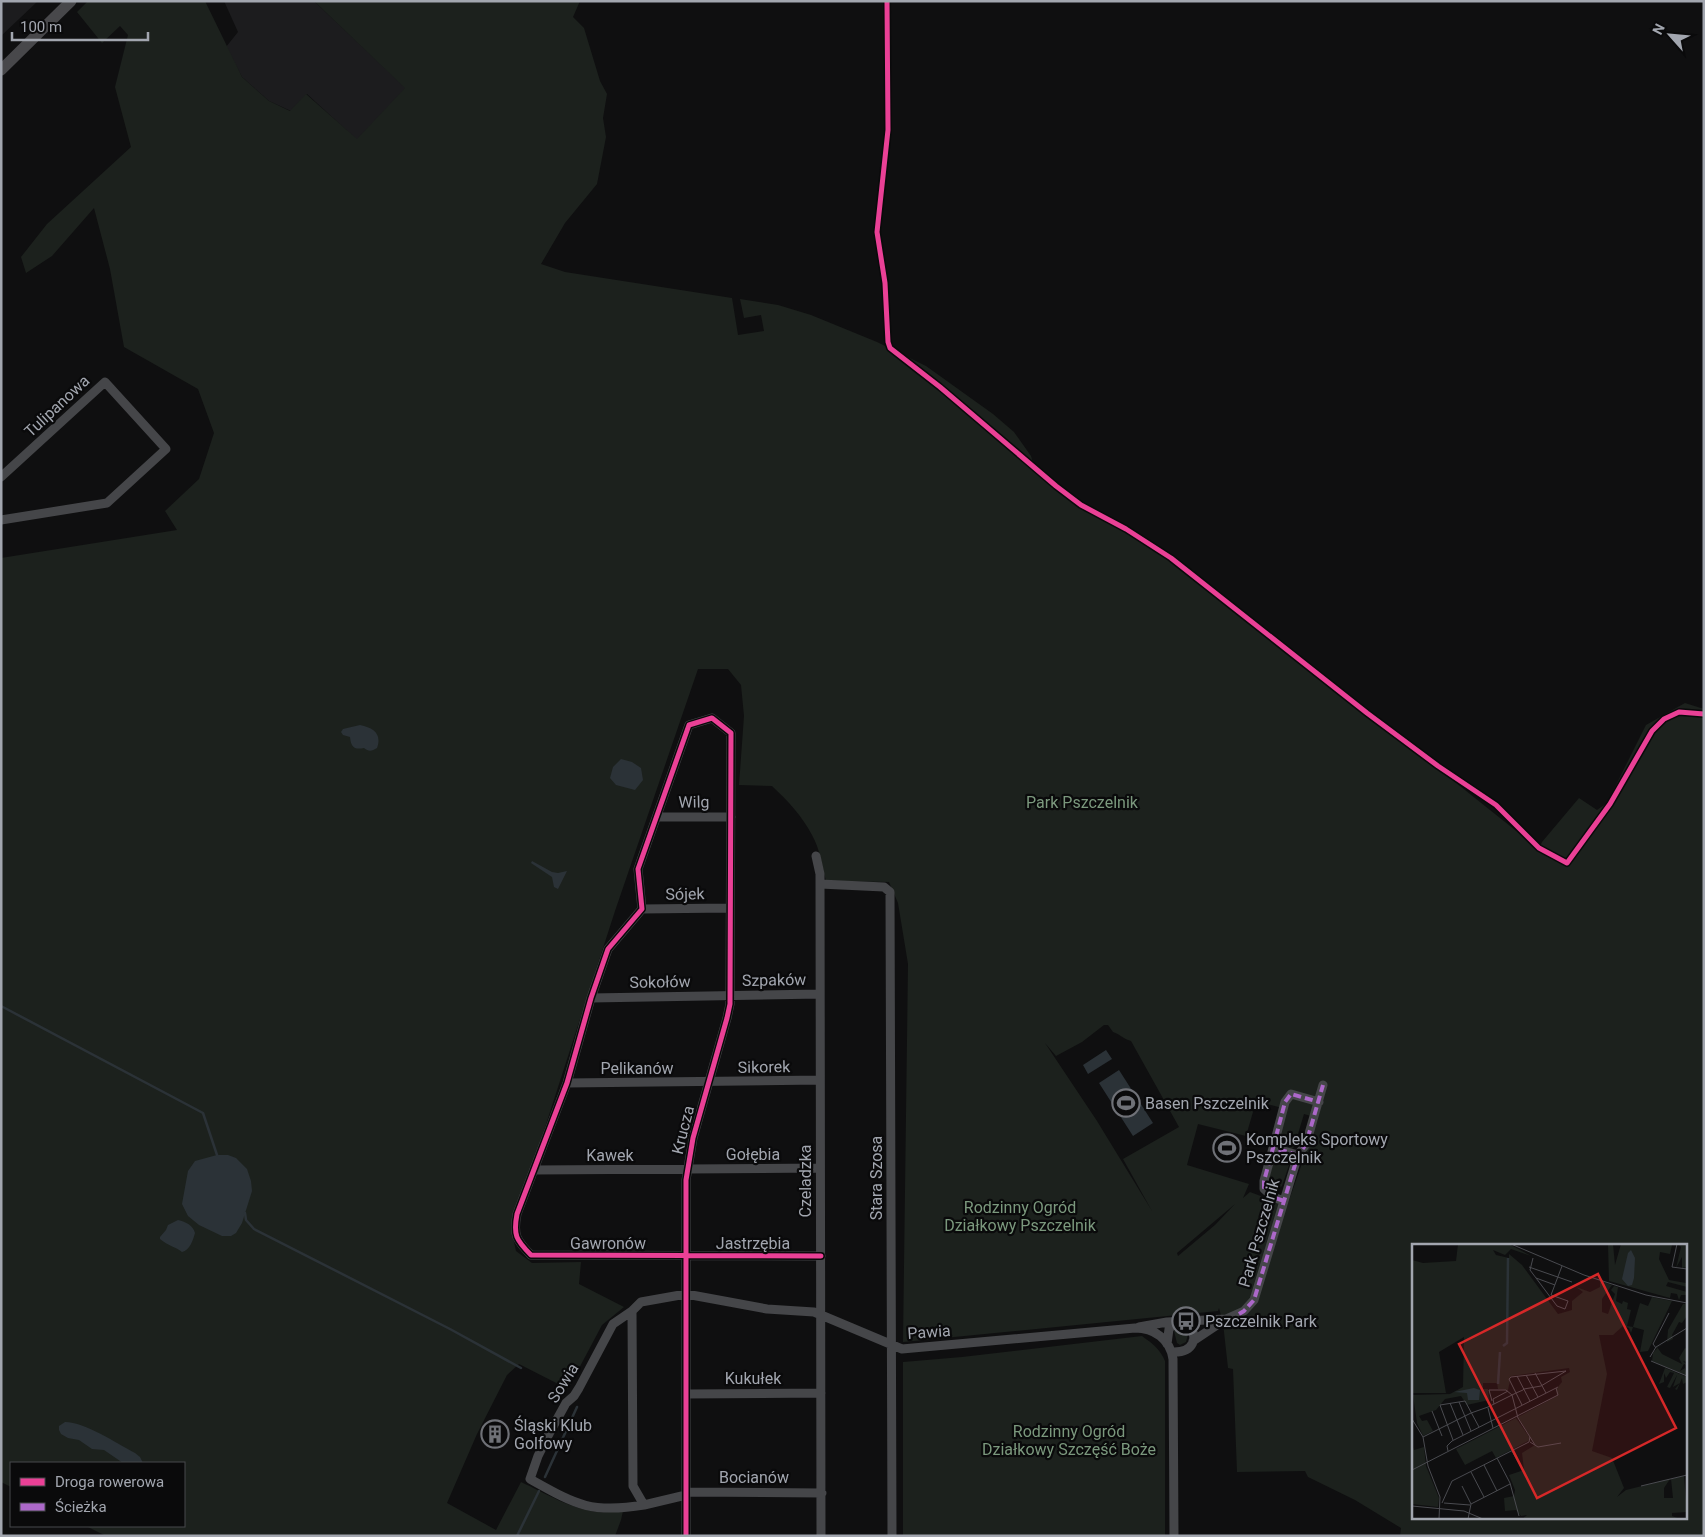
<svg xmlns="http://www.w3.org/2000/svg" width="1705" height="1537" viewBox="0 0 1705 1537" font-family="Roboto,sans-serif">
  <style>
    .built { fill: #1c1c1e }
    .green { fill: #1c211d; fill-rule: evenodd }
    .water { fill: #2b3237 }
    .lines { fill: none; stroke-linecap: round; stroke-linejoin: round }
    .stream { stroke: #2b3237; stroke-width: 2.5 }
    .minor { stroke: #454649; stroke-width: 9 }
    .major { stroke: #48484b; stroke-width: 11 }
    .quiet { stroke: #ac68c9; stroke-width: 4; stroke-dasharray: 8 4; stroke-linecap: butt }
    .cycleway-casing { stroke: #0a0a0b; stroke-width: 8 }
    .cycleway { stroke: #ea4096; stroke-width: 5 }
    .labels { text-anchor: middle; dominant-baseline: central; stroke-width: 4.5; stroke-linejoin: round; paint-order: stroke }
    .street-label { font-size: 16px; fill: #a2a6af; stroke: #0a0a0b }
    .park-label { font-size: 16px; fill: #7b987d; stroke: #0a0a0b }
    .poi-label { font-size: 16px; fill: #a2a6af; stroke: #0a0a0b; text-anchor: start }
    .inset-river { fill: none; stroke: #2b3237; stroke-width: 2.5 }
    .inset-road { fill: none; stroke: #4a4b50; stroke-width: 1 }
    .view { fill: #d62828; fill-opacity: 0.15; stroke: #d62828; stroke-width: 2.5 }
    .inset-edge { fill: none; stroke: #a2a6af; stroke-width: 2.5 }
  </style>
  <rect width="100%" height="100%" fill="#0f0f10"/>
  <path class="built" d="M1,1H38L1,36Z
    M224,1H314L406,88L357,140L307,94L291,111L269,101L242,77L226,47L238,32Z"/>
  <path class="green" d="M88,1H205L242,77L269,101L290,111L306,94L357,139L405,88L314,1H580L573,17L584,28L600,81L607,94L603,118L606,137L597,184L565,223L541,264L565,272L732,298L738,335L764,331L761,315L744,318L740,299L778,305L811,315L877,342L926,366L993,414L1014,432L1031,456L1036,473L1176,563L1283,645L1539,849L1542,842L1579,798L1597,810L1607,803L1646,725L1685,703L1704,709V1536H1400L1401,1528L1355,1500L1308,1477L1305,1471L1237,1472L1233,1369L1228,1368L1223,1323L1219,1308L1218,1311L903,1342L908,964L898,903L889,882L826,881C822,866 820,849 812,835C802,816 788,801 772,786L739,785L744,716L741,685L728,669H698L615,911L538,1149L513,1238L516,1251L532,1263L581,1262L579,1284L624,1307L602,1325L568,1389L519,1364L507,1375L477,1434L447,1503L496,1530L521,1482C545,1493 572,1510 599,1512C607,1513 615,1511 623,1511L621,1520L615,1536H106L86,1526H184V1463H11V1487L1,1482V558L177,530L165,511L199,479L214,433L198,389L124,347L110,269L94,208L52,256L26,273L21,257L47,224L131,147L115,87L128,35L120,26L102,43L77,12ZM1104,1025H1108L1113,1032C1120,1034 1123,1039 1131,1041L1179,1127L1123,1159L1152,1211L1097,1121L1045,1043L1056,1056L1082,1042ZM1244,1098L1286,1109L1278,1145L1292,1149L1294,1147L1304,1114L1318,1118L1287,1206L1250,1192L1243,1198L1249,1184L1187,1165L1198,1124L1246,1136L1253,1112ZM1235,1204L1215,1225L1178,1256L1177,1253ZM1414,1246H1686V1518H1414Z
    M1276,1153L1290,1157L1291,1159L1282,1186L1276,1191H1272L1267,1184Z
    M1176,1328C1182,1326 1185,1330 1188,1334L1186,1342L1180,1345L1177,1343L1174,1331Z
    M1142,1336C1153,1344 1160,1349 1165,1361V1536H903V1362L962,1357Z"/>
  <path class="water" d="M360,725C374,728 382,734 377,748C372,751 369,752 364,748C354,750 351,747 350,737L343,735L341,732L343,729Z
    M621,759L632,762L641,768L643,780L635,790L616,785L610,778L613,767Z
    M532,861L552,872L558,873L567,871L558,889L554,887L552,877L531,863Z
    M1106,1050L1112,1059L1088,1074L1083,1065Z
    M1119,1070L1153,1123L1133,1136L1099,1083Z
    M217,1155H228L236,1158L247,1169L251,1181L252,1191L242,1223L236,1233L231,1236H222L199,1225L188,1216L182,1204L188,1171L195,1161Z
    M178,1220C186,1222 193,1225 195,1233C193,1240 190,1250 182,1252C176,1247 168,1246 160,1239V1237L166,1230L168,1225Z
    M65,1422C85,1422 116,1443 135,1453L140,1457L143,1463H123L104,1450L92,1449L79,1440L68,1438L61,1434L59,1430V1426Z"/>
  <g class="lines">
    <path class="stream" d="M1,1006L203,1113L217,1155
      M245,1213L246,1220L254,1229L450,1329L521,1368
      M545,1477L577,1407
      M517,1536L539,1491"/>
    <path class="minor" d="M1,477L105,382L166,449L107,503L1,520
      M657,817H731
      M816,856L820,874L821,1536
      M820,884L884,887L890,892L892,1536
      M642,909L729,908
      M591,998L820,994
      M567,1083L820,1080
      M1273,1148L1285,1102L1291,1094L1319,1102
      M534,1170L820,1168
      M1284,1201L1273,1197L1264,1189V1181L1273,1148L1298,1155
      M632,1311L633,1486L644,1505L686,1495
      M1139,1327L1167,1322L1226,1319
      M1193,1341L1226,1319L1244,1311L1254,1300L1298,1155L1306,1144L1323,1085
      M1167,1344L1169,1329L1175,1322
      M1172,1352C1193,1353 1201,1338 1186,1321
      M686,1394L821,1393
      M686,1492L822,1493
      M644,1505C590,1514 575,1504 530,1479L538,1456L550,1432L566,1403L574,1396L579,1388L613,1324L632,1311L641,1302L686,1294L767,1309L814,1312L902,1349L1135,1328C1154,1328 1170,1339 1173,1359L1174,1536
      M686,1536V1180L693,1138L727,1018L730,1004L731,733L712,718L689,725L638,869L642,909L608,949L591,998L567,1083L517,1214C513,1235 516,1240 531,1255L821,1256"/>
    <path class="major" d="M1,70L71,1"/>
    <path class="quiet" d="M1273,1148L1285,1102L1291,1094L1319,1102
      M1284,1201L1273,1197L1264,1189V1181L1273,1148L1298,1155
      M1239,1314L1244,1311L1254,1300L1298,1155L1306,1144L1323,1085"/>
    <g class="cycleway-casing">
      <path id="cycleway" d="M887,1L888,130L877,232L885,283L888,342L890,348L940,387L1056,486L1081,505L1126,529L1171,558L1367,713L1438,766L1496,805L1539,848L1567,863L1610,804L1652,731L1664,719L1679,712L1704,714
        M686,1536V1180L693,1138L727,1018L730,1004L731,733L712,718L689,725L638,869L642,909L608,949L591,998L567,1083L517,1214C513,1235 516,1240 531,1255L821,1256"/>
    </g>
    <use href="#cycleway" class="cycleway"/>
  </g>
  <defs>
    <g id="stadium-ring" transform="scale(1.4375)"><circle r="9.5" fill="#0a0a0b" stroke="#6f7177" stroke-width="1.5"/><path d="M0-5a6.5 5 0 1 0 0 10a6.5 5 0 1 0 0-10ZM-3.5-1.8h7v3.6h-7Z" fill="#6f7177"/></g>
    <g id="bus-ring" transform="scale(1.4375)"><circle r="9.5" fill="#0a0a0b" stroke="#6f7177" stroke-width="1.5"/><path d="M-5-6H5V4H4V6H2V4H-2V6H-4V4H-5ZM-3.5-4V0h7V-4ZM-3.5 1.2v1.5H-2V1.2ZM2 1.2v1.5H3.5V1.2Z" fill="#6f7177"/></g>
    <g id="building-ring" transform="scale(1.4375)"><circle r="9.5" fill="#0a0a0b" stroke="#6f7177" stroke-width="1.5"/><path d="M-4-6H4V6H1V3H-1V6H-4ZM-2.5-4.3h1.7v1.8h-1.7ZM.8-4.3h1.7v1.8H.8ZM-2.5-1h1.7V.8h-1.7ZM.8-1h1.7V.8H.8Z" fill="#6f7177"/></g>
  </defs>
  <g fill-rule="evenodd">
    <use href="#stadium-ring" x="1126" y="1103"/>
    <use href="#stadium-ring" x="1227" y="1148"/>
    <use href="#bus-ring" x="1186" y="1321"/>
    <use href="#building-ring" x="495" y="1434"/>
  </g>
  <g class="labels">
    <g class="street-label">
      <text transform="translate(57 406) rotate(-43)">Tulipanowa</text>
      <text transform="translate(694 802) rotate(-1)">Wilg</text>
      <text transform="translate(685 894) rotate(-1)">Sójek</text>
      <text transform="translate(774 980) rotate(-1)">Szpaków</text>
      <text transform="translate(660 982) rotate(-1)">Sokołów</text>
      <text transform="translate(764 1067) rotate(-1)">Sikorek</text>
      <text x="637" y="1068">Pelikanów</text>
      <text transform="translate(683 1130) rotate(-76)">Krucza</text>
      <text x="753" y="1154">Gołębia</text>
      <text x="610" y="1155">Kawek</text>
      <text transform="translate(876 1178) rotate(-90)">Stara Szosa</text>
      <text transform="translate(805 1181) rotate(-90)">Czeladzka</text>
      <text transform="translate(1259 1233) rotate(-74)">Park Pszczelnik</text>
      <text x="608" y="1243">Gawronów</text>
      <text x="753" y="1243">Jastrzębia</text>
      <text transform="translate(929 1332) rotate(-4)">Pawia</text>
      <text x="753" y="1378">Kukułek</text>
      <text transform="translate(563 1383) rotate(-58)">Sowia</text>
      <text x="754" y="1477">Bocianów</text>
    </g>
    <g class="park-label">
      <text x="1082" y="802">Park Pszczelnik</text>
      <text x="1020" y="1207">Rodzinny Ogród<tspan x="1020" dy="18">Działkowy Pszczelnik</tspan></text>
      <text x="1069" y="1431">Rodzinny Ogród<tspan x="1069" dy="18">Działkowy Szczęść Boże</tspan></text>
    </g>
    <g class="poi-label">
      <text x="1145" y="1103">Basen Pszczelnik</text>
      <text x="1246" y="1139">Kompleks Sportowy<tspan x="1246" dy="18">Pszczelnik</tspan></text>
      <text x="1205" y="1321">Pszczelnik Park</text>
      <text x="514" y="1425">Śląski Klub<tspan x="514" dy="18">Golfowy</tspan></text>
    </g>
  </g>
  <g transform="translate(1412 1244)">
    <rect width="275" height="275" fill="#0f0f10"/>
    <path d="M46,0H97L119,12L99,5L93,11L81,6L84,11L97,14V10L110,21L146,70L160,66V57L171,48L164,43L178,48L188,43V37L200,41L190,55V68L196,70L203,50L199,46L202,42L206,43L204,57L210,60L211,57L216,59L215,65L219,66L215,82L221,83L228,59L236,62L240,53L260,57L236,107L228,108L232,86L221,83L219,89L217,84L211,82L201,91H187L195,130L180,207L200,214L212,244L205,253L214,246L258,235L252,244V254H261L259,235L272,232L275,268L260,269V272L268,275H110L115,271L109,272L104,266L93,267L92,254L102,252L103,246L97,231L112,226L110,209L123,201L106,173L145,152L144,145L150,138L149,133L158,128L157,124L99,132L96,146L86,145L85,139H71V145H76L77,156L55,161L49,152L33,155L24,166L7,172L10,177L15,176L21,187L11,192L5,179L1,151L38,150L51,143L52,93L27,108L34,149H0V16L11,19L44,17ZM196,0H201L203,21L209,0H275V23L270,24V13L264,24L269,3L267,1H260L258,10L248,8L247,15L257,36L274,39L275,36V43L256,38L254,42L275,48V57L274,51H269L267,56L265,50L259,49L258,54L197,37ZM271,60H275V72L270,79L267,78L260,91L261,95L255,98L256,86ZM252,100L245,103L250,110L270,120L267,114L273,104L275,105V118L271,117L275,121L272,120L268,127L273,124L275,132L240,117L241,109L246,103ZM253,124L275,133V138L271,140L270,134L265,146L263,145L268,139L261,143L265,131L258,144L255,143L262,129L258,128L254,134L252,129V138L247,140ZM104,174L118,194L116,197L84,214L80,207L53,221L44,205ZM0,200L2,206L12,203L14,222L27,254L26,263L0,260Z" fill="#1c211d"/>
    <path d="M219,6L223,14L222,34L220,41L216,42L210,35L216,9ZM62,144L68,146L67,156H56L55,149L42,148Z" fill="#2b3237"/>
    <path class="inset-river" d="M91,102L95,99L96,14M86,140L88,108"/>
    <path class="inset-road" d="M99,0L172,31L234,51L275,59M265,0L260,23L275,25M121,14L118,26L145,62L153,65L156,57L139,51M117,23L160,38M124,34L143,41M139,51L150,22M244,104L241,100L257,69M238,113L244,103L275,84M239,117L275,132M123,129L134,149M114,131L126,153M105,132L118,157M100,151L106,174L123,201M80,157L77,146H94L100,151M47,158L59,187M38,159L51,191M82,160L81,155L96,147M76,164L81,184M20,167L30,192M0,175L11,193L16,222L28,253L27,275M11,193L59,169L76,163L104,149L111,146L112,145L129,142L154,127L99,133L97,135L110,161M41,196L28,161L53,157L67,183M118,198L126,203L149,199M36,207L35,202L40,197L146,143M100,207L109,223M85,214L98,239L107,272M72,221L85,247M0,226L146,151L144,144M59,228L72,253M50,242L59,260M229,242L275,231M30,259L40,237L117,198L118,193M32,259L58,261M0,262L52,267L71,275M56,275L59,260L98,240"/>
    <path class="view" d="M186,30L264,184L125,254L47,100Z"/>
    <rect width="275" height="275" class="inset-edge"/>
  </g>
  <rect width="1705" height="1537" fill="none" stroke="#a2a6af" stroke-width="5"/>
  <rect x="10" y="1462" width="175" height="65" fill="#0a0a0b" stroke="#47484d"/>
  <rect x="20" y="1478" width="25" height="8" fill="#ea4096" stroke="#47484d"/>
  <text x="55" y="1487" font-size="15" fill="#a2a6af">Droga rowerowa</text>
  <rect x="20" y="1503" width="25" height="8" fill="#ac68c9" stroke="#47484d"/>
  <text x="55" y="1512" font-size="15" fill="#a2a6af">Ścieżka</text>
  <g transform="translate(1670 35) rotate(297)" stroke="#0a0a0b" stroke-width="4" paint-order="stroke">
  <path d="M0-4L9 19L0 12L-9 19Z" fill="#a2a6af"/>
  <text y="-8" font-size="14" font-weight="bold" text-anchor="middle" fill="#a2a6af">N</text>
  </g>
  <path d="M12 32v8h136v-8" fill="none" stroke="#a2a6af" stroke-width="2.5"/>
  <text x="20" y="32" font-size="15" fill="#a2a6af" stroke="#0a0a0b" stroke-width="4" paint-order="stroke">100 m</text>
</svg>
